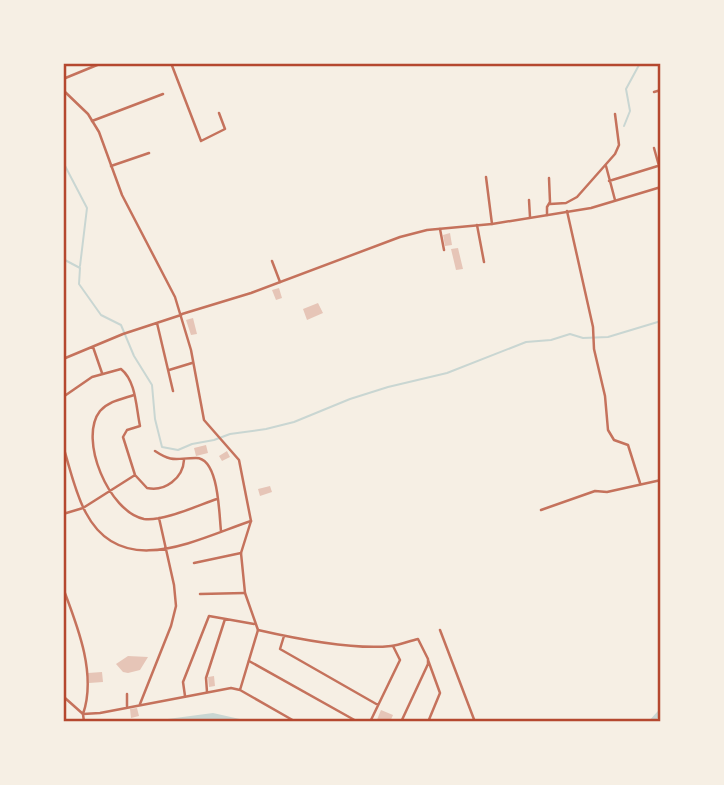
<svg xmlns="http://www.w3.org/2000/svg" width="724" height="785" viewBox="0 0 724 785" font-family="Quicksand,sans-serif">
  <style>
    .water { fill: #c9d6d2 }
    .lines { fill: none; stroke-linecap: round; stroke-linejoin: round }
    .stream { stroke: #c9d6d2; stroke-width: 2 }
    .canal { stroke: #c9d6d2; stroke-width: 4.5 }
    .building { fill: #e6c5b7 }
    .minor { stroke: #c5725c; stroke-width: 2.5 }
    .tertiary { stroke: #c5725c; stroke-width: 2.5 }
    .neatline { fill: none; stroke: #b5482f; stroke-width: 2.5 }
  </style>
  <rect width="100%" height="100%" fill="#f6efe4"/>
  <path class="water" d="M213,713L253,722H145Z"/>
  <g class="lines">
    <path class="stream" d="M624,126L630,111L626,89L639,65L644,63
      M63,162L87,208L80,266
      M63,259L80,268L79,284L101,315L121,325L134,356L152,385L155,419L162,447L178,450L192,444L214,440L230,434L266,429L294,422L350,399L388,387L447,373L526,342L551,340L570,334L583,338L608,337L661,321"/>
    <path class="canal" d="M651,722L661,711"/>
  </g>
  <path class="building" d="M450,233L452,245L445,246L443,235Z
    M458,248L463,269L456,270L451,249Z
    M279,288L282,298L276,300L272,290Z
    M318,303L323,313L307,320L303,309Z
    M193,318L197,334L191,335L186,320Z
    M206,445L208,453L196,456L194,448Z
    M227,451L230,457L222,461L219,456Z
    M270,486L272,492L260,496L258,489Z
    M128,656L148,657L140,670L128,673L123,672L116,664Z
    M102,672L103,682L89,683L88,673Z
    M214,676L215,686L209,687L208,677Z
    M137,708L139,716L131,718L130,709Z
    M381,710L393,715L390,722H376Z"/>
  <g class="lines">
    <path class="minor" d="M171,63L201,141L225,129L219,113
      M63,79L102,63
      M654,92L661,90
      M92,121L163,94
      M654,148L659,166
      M111,166L149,153
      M606,166L615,200
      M486,177L492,224
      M609,181L661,165
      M529,200L530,217
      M550,204L566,203L577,197L615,154L619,145L615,114
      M567,211L593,327L594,349L605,396L608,430L614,440L628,445L640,483
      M547,215V207L550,202L549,178
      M477,225L484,262
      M440,229L444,250
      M272,261L280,282
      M157,323L173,391
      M93,347L102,373
      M63,359L123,334L181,315
      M169,370L192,363
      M134,395C122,399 109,401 100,411C78,439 109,512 144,519C162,522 199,505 217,499
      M63,397L92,377L121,369C136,381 136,407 140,426L127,430L123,437L135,475L147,488C165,492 183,478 184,460
      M63,446C70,468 75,493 86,513C122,581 197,539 251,521
      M155,451C173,463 176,458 196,458C219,458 219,514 221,531
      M541,510L595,491L607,492L661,480
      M63,514L83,508L135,475
      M194,563L241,553
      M63,588C77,625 97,674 83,714
      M200,594L245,593
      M258,630C293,638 355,650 391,646C400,645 409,641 418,639L428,659V664L401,722
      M440,630L475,722
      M284,636L280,649L378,705
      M428,660L440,693L428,722
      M249,661L358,722
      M207,692L206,678L225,619
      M127,694V706
      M185,696L183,682L209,616L254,624
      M65,698L83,714
      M140,704L171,626L176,606L174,585L159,518
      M370,722L400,660L393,646"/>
    <path class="tertiary" d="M63,90L88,114L99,132L122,195L175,297L191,350L204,420L239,460L251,521L241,553L245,593L258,630L240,690
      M182,314L251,293L400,237L427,230L492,224L591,208L661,187
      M84,722L83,714L100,713L231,688L240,690L296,722"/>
  </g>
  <rect width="724" height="785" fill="none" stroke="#f6efe4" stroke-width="130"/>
  <rect x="65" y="65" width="594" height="655" class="neatline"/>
</svg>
